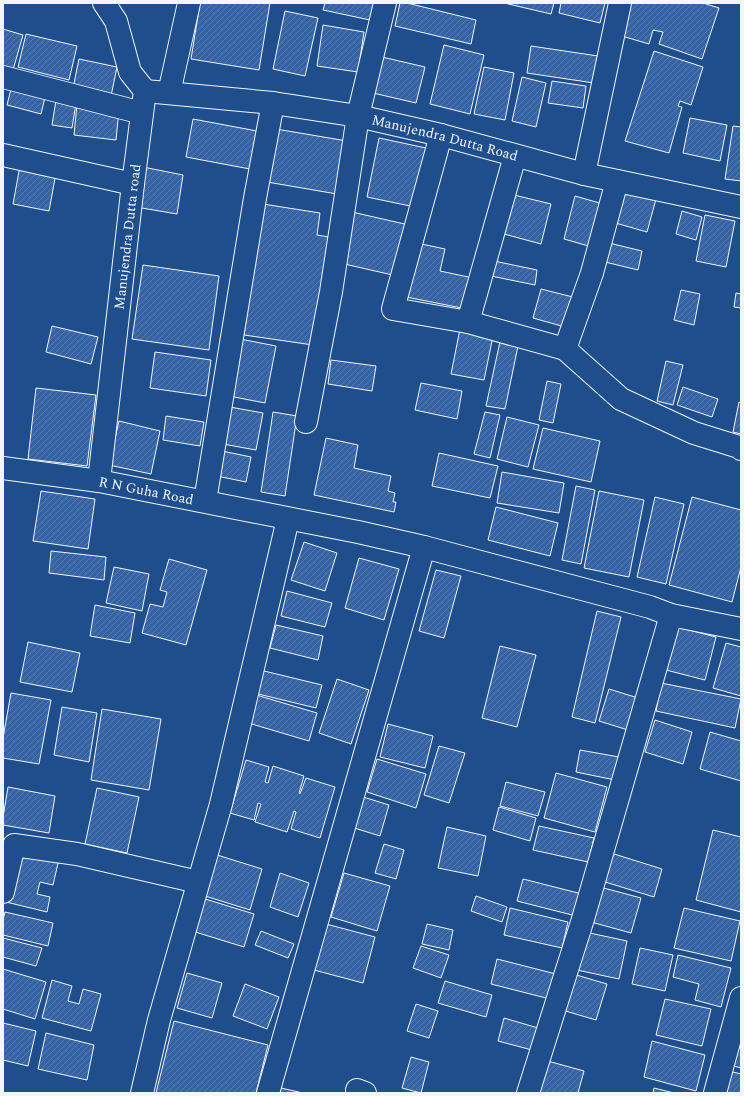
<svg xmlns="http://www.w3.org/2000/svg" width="744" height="1096" viewBox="0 0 744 1096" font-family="Spectral,serif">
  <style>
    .building { fill: url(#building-hatch); stroke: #f2f6ff }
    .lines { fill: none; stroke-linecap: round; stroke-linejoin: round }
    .minor-casing { stroke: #f2f6ff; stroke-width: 24 }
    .minor { stroke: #1f4e8c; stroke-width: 22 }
    .labels { text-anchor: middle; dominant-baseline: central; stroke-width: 3; stroke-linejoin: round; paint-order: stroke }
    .street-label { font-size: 14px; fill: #f2f6ff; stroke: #1f4e8c }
  </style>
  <defs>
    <pattern id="building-hatch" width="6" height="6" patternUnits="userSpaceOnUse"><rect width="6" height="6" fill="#3563a3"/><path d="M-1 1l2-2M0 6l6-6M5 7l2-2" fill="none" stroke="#537ab1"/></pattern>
  </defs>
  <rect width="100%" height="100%" fill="#1f4e8c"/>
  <path class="building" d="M200,3H270L259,70L191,59Z
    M325,3H374L370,20L323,10Z
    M400,3H407L476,20L471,44L395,26Z
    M504,3H554L551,14Z
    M561,3H605L600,23L559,13Z
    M624,3H703L719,8L702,59L659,44L663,32L653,30L649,44L615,34Z
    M285,11L318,18L305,76L273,69Z
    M323,25L364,32L358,72L317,66Z
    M3,29L23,35L13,70L3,67Z
    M26,34L77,46L69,80L18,67Z
    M444,45L484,55L470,114L430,104Z
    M531,46L598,56L594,83L527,73Z
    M654,51L703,67L691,105L680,101L678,106L682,107L669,153L625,141Z
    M382,57L425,67L416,103L373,93Z
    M79,59L117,67L111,96L73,88Z
    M484,67L514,73L505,120L474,114Z
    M522,77L546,83L536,127L512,121Z
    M13,81L47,89L41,114L7,105Z
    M552,81L586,86L583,108L548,103Z
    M57,94L77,97L72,128L52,125Z
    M77,104L119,109L116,140L74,135Z
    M690,118L727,125L720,161L683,153Z
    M193,119L257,131L250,169L186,157Z
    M733,126L741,127V181L725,179Z
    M276,129L347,141L337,194L267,182Z
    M379,138L426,148L415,207L367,197Z
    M20,166L56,173L49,211L13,204Z
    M143,167L183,175L177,214L136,207Z
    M621,189L656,199L647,232L612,222Z
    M514,195L551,204L541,244L504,234Z
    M575,196L603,204L592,247L564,239Z
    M263,204L320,213L317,235L329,237L313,345L244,335Z
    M682,211L702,217L696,240L676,234Z
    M352,212L409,225L397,276L340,263Z
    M705,215L735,221L726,267L696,261Z
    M417,243L445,249L440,271L473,278L467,309L406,297Z
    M609,243L642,251L638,270L605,262Z
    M494,261L537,270L535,285L491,276Z
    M143,265L219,276L209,350L132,339Z
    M541,289L573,297L565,327L533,318Z
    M681,290L700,294L694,325L674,320Z
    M736,293L741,294V308L734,307Z
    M52,326L98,337L91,364L46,352Z
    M460,329L493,336L484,380L451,374Z
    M501,337L519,341L505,409L486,406Z
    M240,339L276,346L265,403L229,396Z
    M155,352L211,360L206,396L150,388Z
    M331,360L376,366L372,391L328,384Z
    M666,361L683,365L673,405L657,401Z
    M547,381L561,384L553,423L539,420Z
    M421,383L462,391L457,419L415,410Z
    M683,387L718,399L712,417L677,405Z
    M36,388L96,395L87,466L28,459Z
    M739,402L741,403V434L733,432Z
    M230,407L263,413L256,450L223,444Z
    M273,412L297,416L285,496L261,492Z
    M485,412L500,415L490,458L474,454Z
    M166,416L204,422L200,446L163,440Z
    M507,417L539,425L528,467L497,459Z
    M119,421L160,431L151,474L109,465Z
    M543,428L600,441L591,482L533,469Z
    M326,438L358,445L354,468L391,476L388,491L395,493L393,502H396L394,512L314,495Z
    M222,451L251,457L246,482L217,476Z
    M439,453L498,466L490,498L432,486Z
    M502,472L564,483L559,513L497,503Z
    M576,486L595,490L581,564L562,560Z
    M41,491L95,499L88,549L33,541Z
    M599,491L644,500L629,577L584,568Z
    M655,497L684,504L666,584L637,577Z
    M692,497L741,510V567L732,602L669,585Z
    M496,507L558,523L550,556L488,540Z
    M304,542L337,553L325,591L291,580Z
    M51,551L106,557L104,580L49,573Z
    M359,558L399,569L384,620L345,608Z
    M169,559L207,570L186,645L142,633L150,604L163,607L167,592L160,590Z
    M114,567L149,574L142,611L106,603Z
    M436,570L461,576L444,638L419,631Z
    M287,591L332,603L325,627L281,616Z
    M95,605L135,613L130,643L90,636Z
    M597,611L621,617L595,723L572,717Z
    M276,625L323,636L318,660L270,648Z
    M677,627L716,637L705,680L666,670Z
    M28,642L80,653L72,692L20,682Z
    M726,643L741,647V696L713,688Z
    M500,646L536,655L517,727L482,718Z
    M260,670L322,685L316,708L254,693Z
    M337,679L369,690L351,744L319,733Z
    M661,683L741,699L735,728L656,711Z
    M609,689L638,698L628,730L599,721Z
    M11,693L51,700L39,764L3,758V738Z
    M253,694L317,713L309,741L245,722Z
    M62,707L97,713L89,762L54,755Z
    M102,709L161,719L149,790L91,780Z
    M655,720L692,732L683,764L645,752Z
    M388,724L433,736L425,768L380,757Z
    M710,732L741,741V781L700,769Z
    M439,746L465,753L449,803L424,795Z
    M580,750L619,757L615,780L576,772Z
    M377,759L426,774L416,808L367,792Z
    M246,760L269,767L265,782L268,783L273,766L304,776L299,793L300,794L306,778L335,787L320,838L291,829L296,812L294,811L287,832L255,822L261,804L258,803L254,820L230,813Z
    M556,773L607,787L595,832L544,818Z
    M506,782L545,792L538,816L500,806Z
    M8,787L55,796L49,833L3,825V817Z
    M97,788L139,797L127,853L85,844Z
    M360,796L389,805L380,836L351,827Z
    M499,807L536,818L530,841L493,830Z
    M539,826L594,838L588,862L533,850Z
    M447,827L486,836L478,876L438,868Z
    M713,830L741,837V912L696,900Z
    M384,844L404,850L396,879L375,873Z
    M18,850L59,859L53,885L40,882L37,894L50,897L47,912L6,902Z
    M611,853L662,869L654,897L602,881Z
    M214,854L262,869L250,910L202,895Z
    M280,873L309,883L298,917L270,907Z
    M344,873L390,886L377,931L331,917Z
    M523,879L582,894L576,916L517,901Z
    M600,887L641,898L631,933L591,922Z
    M476,896L507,907L502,922L471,911Z
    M202,898L254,914L244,947L192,931Z
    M510,908L568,922L562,948L504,935Z
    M684,908L740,921L731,961L674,948Z
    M5,912L53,923L48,946L3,935V920Z
    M326,924L375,937L363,983L314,970Z
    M427,924L453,930L449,950L422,944Z
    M261,931L294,944L288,958L255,945Z
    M585,932L627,941L619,979L577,970Z
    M3,938L42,948L36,966L3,957Z
    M421,946L449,955L441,978L413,968Z
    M640,948L673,955L665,991L632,984Z
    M678,955L731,968L721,1007L695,1000L699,984L673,977Z
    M497,959L556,974L550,999L491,984Z
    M3,969L46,982L35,1019L3,1009Z
    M187,973L222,983L212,1018L177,1008Z
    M573,974L607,984L596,1020L562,1010Z
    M52,980L72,986L68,1001L79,1004L83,989L101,994L91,1031L42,1018Z
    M445,981L492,995L486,1017L438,1003Z
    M245,984L279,997L267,1029L233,1016Z
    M665,999L711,1009L702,1046L656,1035Z
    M416,1004L438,1011L429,1038L407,1031Z
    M504,1018L538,1028L532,1050L498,1041Z
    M174,1021L268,1045L256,1093H156Z
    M3,1023L36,1031L28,1066L3,1060Z
    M741,1029V1068L730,1065Z
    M46,1033L94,1045L87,1080L38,1069Z
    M652,1041L705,1055L696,1091L644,1077Z
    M411,1057L429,1062L421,1093L402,1088Z
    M544,1060L584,1071L578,1093H534Z
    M729,1071L741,1074V1093H723Z
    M281,1088L303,1093H280Z
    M654,1088L674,1093H653Z"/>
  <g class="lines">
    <g class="minor-casing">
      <g id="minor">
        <path d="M3,77L142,113"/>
        <path id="s1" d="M145,91L273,103L358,116L441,135L584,174L741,207"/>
        <path d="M169,93L189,3"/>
        <path d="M441,135L393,309L468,322L565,349"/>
        <path d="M3,155L133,184"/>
        <path d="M584,174L620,3"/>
        <path d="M617,181L592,273L565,349L621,399L694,433L739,447L741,449"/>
        <path d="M468,322L515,156"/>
        <path d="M306,422L331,292L358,116L385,3"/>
        <path id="s2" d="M3,468L99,481L358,532L424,547L650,607L671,615L741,629"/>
        <path id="s3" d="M99,481L133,184L145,91L130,72L116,21L104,3"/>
        <path d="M205,501L255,198L273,103"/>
        <path d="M3,892L14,845L77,854L198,882"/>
        <path d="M357,1090L365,1093"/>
        <path d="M142,1093L159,1020L221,804L288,519"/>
        <path d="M268,1093L424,547"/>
        <path d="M528,1093L583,919L671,615"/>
        <path d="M715,1093L741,998"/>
      </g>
    </g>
    <use href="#minor" class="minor"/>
  </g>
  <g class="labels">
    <g class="street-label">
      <text stroke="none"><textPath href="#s1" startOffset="304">Manujendra Dutta Road</textPath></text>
      <text stroke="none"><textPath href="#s3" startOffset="246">Manujendra Dutta road</textPath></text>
      <text stroke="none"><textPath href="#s2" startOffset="145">R N Guha Road</textPath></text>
    </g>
  </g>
  <rect width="744" height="1096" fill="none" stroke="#f2f6ff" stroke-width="8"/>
</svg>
